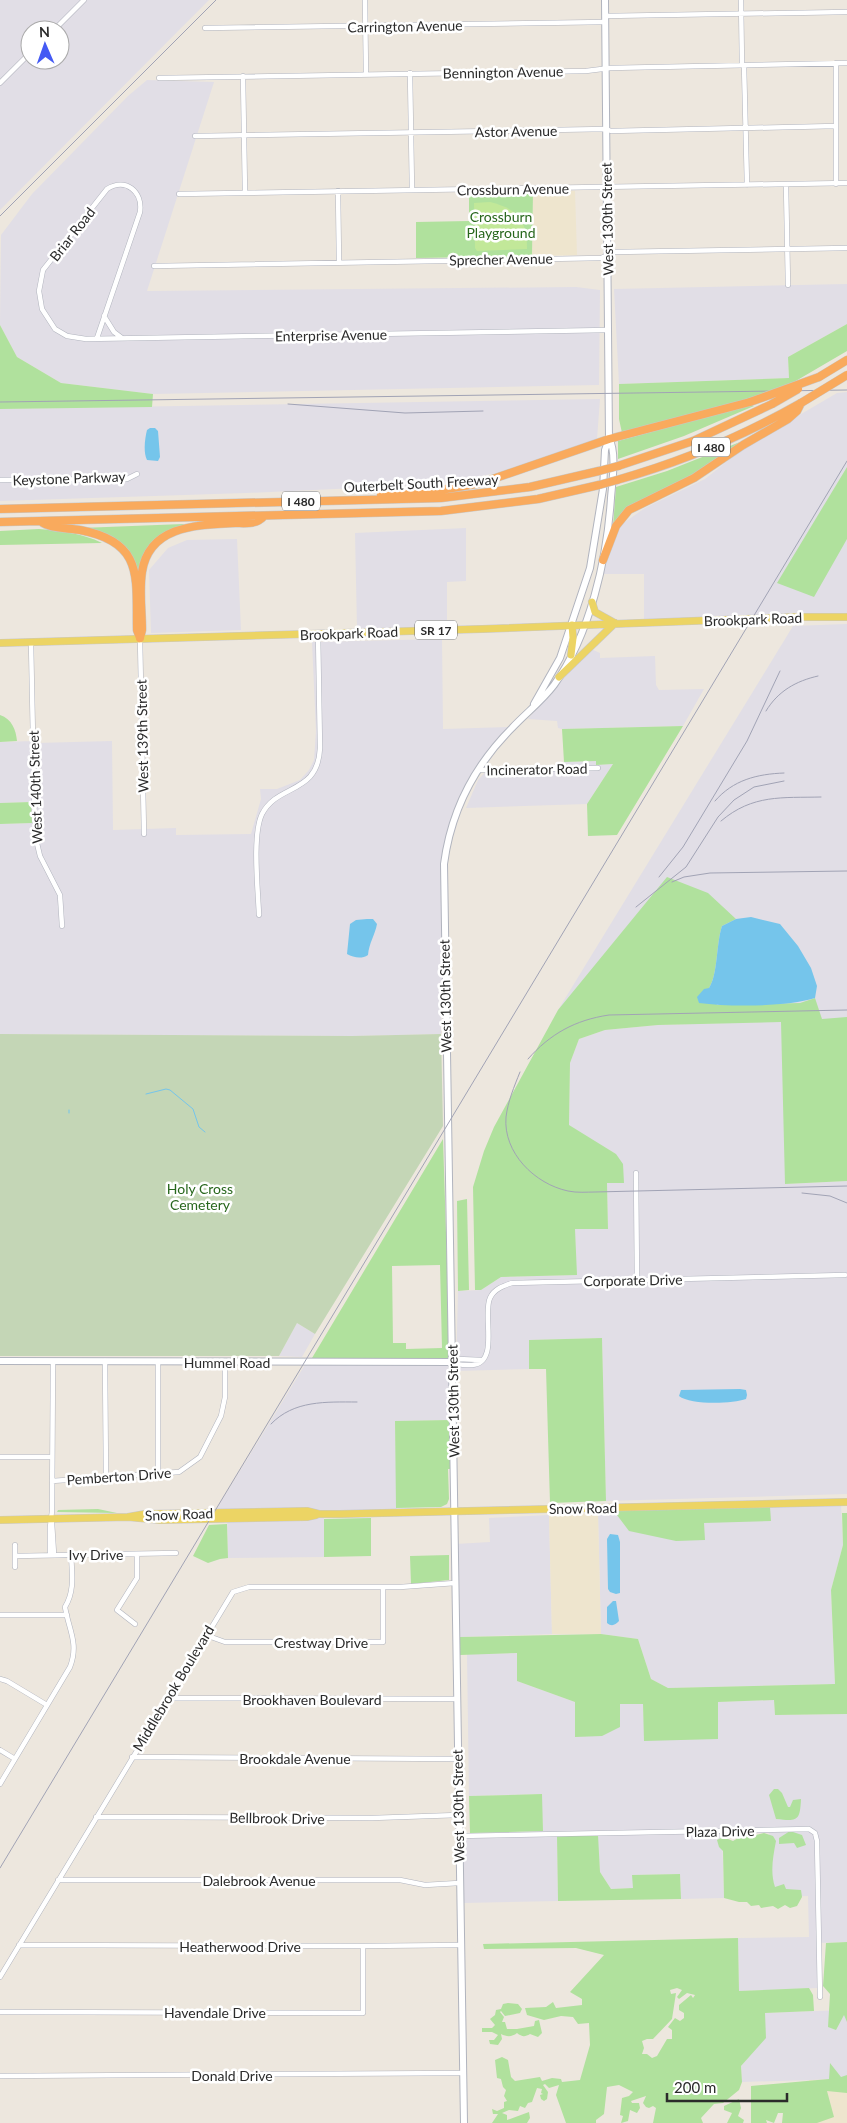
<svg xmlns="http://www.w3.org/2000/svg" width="847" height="2123" viewBox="0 0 847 2123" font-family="Lato,sans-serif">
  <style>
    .industrial { fill: #e1dee6; fill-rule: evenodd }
    .education { fill: #eee5ce }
    .green { fill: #b0e19d; fill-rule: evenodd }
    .cemetery { fill: #c4d6b6 }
    .pitch { fill: #c2e899 }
    .water { fill: #75c5eb }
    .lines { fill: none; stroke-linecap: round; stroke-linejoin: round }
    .stream { stroke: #75c5eb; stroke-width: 1 }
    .street-casing { stroke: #b1b4be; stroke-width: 5.5 }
    .secondary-casing { stroke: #b1b4be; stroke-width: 8 }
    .primary-casing { stroke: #c8c8c8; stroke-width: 8 }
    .highway-casing { stroke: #c8c8c8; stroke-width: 9 }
    .street { stroke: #fff; stroke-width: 4.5 }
    .secondary { stroke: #fff; stroke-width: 6 }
    .primary { stroke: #ecd464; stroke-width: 7 }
    .highway { stroke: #f9aa5d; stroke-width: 8 }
    .rail { stroke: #a1a3b5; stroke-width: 1 }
    .highway-bridge-casing { stroke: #c8c8c8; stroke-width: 9; stroke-linecap: butt }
    .highway-bridge { stroke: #f9aa5d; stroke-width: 8 }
    .labels { text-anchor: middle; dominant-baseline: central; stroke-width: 5; stroke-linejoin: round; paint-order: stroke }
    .shield { fill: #fff; stroke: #6b6b6b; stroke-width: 1 }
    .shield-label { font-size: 12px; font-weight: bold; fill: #2b2b2b }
    .street-label { font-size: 14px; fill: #2b2b2b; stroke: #fff }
    .park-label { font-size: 14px; fill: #28671d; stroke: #fff }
  </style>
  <rect width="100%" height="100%" fill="#ede7de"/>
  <path class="industrial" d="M0,0H209L0,210ZM30,30H60V60H30Z
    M147,80L214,82L147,291L576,287L600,290L599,385L153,394L61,383L17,357L0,325L1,235L32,194L128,96Z
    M847,284V324L788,357L789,378L619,384L614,289Z
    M847,392V467L778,583L839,551L847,539V613L644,619V574H601L610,533L622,524L645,508L705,479L745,447L837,393Z
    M600,399L597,439L496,473L444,484L246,493L0,501V409Z
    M466,528V581L447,582V626L357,629L355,533Z
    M237,539L241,630L151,633L149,570L168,548L187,540Z
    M847,624V1017L785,1184L847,1181V1494L606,1501L602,1338L529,1340V1369L456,1371L458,1291L481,1290L501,1277L576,1275L575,1229L608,1228L607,1183L616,1154L569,1126L570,1063L579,1039L605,1030L658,1025L762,1022L558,1010L793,626Z
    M442,639L443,729L511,727L472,774L444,851L441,1034L352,1036L0,1034V824L32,823L31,802L0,803V742L36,741V743L112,741L113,830L176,828V835L251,834L261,799L260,789H277L300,780L309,770L314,760L316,731L312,642Z
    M591,649L600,653V658L655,656L656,685L659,690L704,689L683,726L562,729L558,728L557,721L528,719L561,680Z
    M596,761L597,765L613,764L587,804L466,808L478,780L489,768L564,765V762Z
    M297,1323L315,1334L302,1357L279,1356Z
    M306,1363H451L450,1420L395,1421L397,1511L324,1513V1557L228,1558L227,1511L215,1512Z
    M841,1505L843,1545L831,1590L835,1684L668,1688L651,1679L638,1639L601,1634L598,1512Z
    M549,1515L552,1634L460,1637L456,1544L490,1542L489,1518Z
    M517,1653V1681L575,1702L576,1737L620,1704H643L645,1741L717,1702L774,1700L775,1715L847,1714V1942L817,1943L818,1988L739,1991L738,1938L809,1937L808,1896L771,1897L769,1833H722L724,1898L681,1899L680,1874L633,1875V1888L611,1889L600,1872L597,1835L557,1836L558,1901L463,1903L462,1833L543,1831L541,1794L469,1796L467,1654Z
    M847,2006V2079L742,2082L741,2066L765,2038V2013L843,2010Z"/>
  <path class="education" d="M575,191L577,255L532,256L533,192Z
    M598,1514L601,1634H552L549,1515Z
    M847,2079V2123H810L809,2080Z"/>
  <path class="green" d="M533,192L532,256L416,258V222L469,221V193Z
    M847,324V351L794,382L748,399L622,433L619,419V384L789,378L788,357Z
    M0,325L17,357L61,383L153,394L152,407L0,409Z
    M750,405L754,406L684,436L618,459V441Z
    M740,442L741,444L702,470L636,504L613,527L616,487L667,471Z
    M847,467V539L814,597L777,583Z
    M183,524L185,525L165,533L140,572H137L127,551L81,528Z
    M39,529C61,531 82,533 102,543L0,545V531Z
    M0,715C12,719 16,730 17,741L0,742Z
    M683,726L617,835L588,836L587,804L613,764L596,765V761L564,762L562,729Z
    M31,802L32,823L0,824V803Z
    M667,877L708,893L736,919L722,926C716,944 718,975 709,988L717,1005L800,1003L815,998L822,1019L847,1017V1181L785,1184L781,1022L658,1025L605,1030L579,1039L570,1063L569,1125L616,1154L623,1164L624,1183H607L608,1229H575L577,1275L501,1277L481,1290H475L473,1187L484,1151L494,1127L558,1010Z
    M443,1139L450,1358H312ZM440,1265L442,1348L406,1349V1343H393L392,1266Z
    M467,1199L469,1290L458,1291L457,1201Z
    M602,1338L606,1501L550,1503L546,1369H529V1340Z
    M450,1420L451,1469H448L449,1499L447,1504L441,1507L396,1508L395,1421Z
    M770,1507L771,1521L704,1523L705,1540L676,1541L629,1531L614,1511Z
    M98,1509L117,1513L57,1512L58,1510Z
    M842,1513H847V1714L775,1715L774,1700L718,1702V1739L644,1741L643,1704H620V1727L602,1736L575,1737V1702L517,1681V1653L460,1655V1637L601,1634L638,1639L651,1679L668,1688L835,1684L831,1590L843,1545Z
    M371,1518V1556L324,1557V1519Z
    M227,1524L228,1558L220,1559L208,1563L193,1556L209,1525Z
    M449,1555V1580L411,1584L410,1556Z
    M774,1789H778L782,1793L788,1807H790L793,1800L801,1799C800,1822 797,1821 776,1819L769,1795Z
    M542,1794L543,1831L470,1833L469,1796Z
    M790,1831L802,1835L806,1845L797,1848L794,1843L779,1844V1838Z
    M764,1833L773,1836L776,1841C773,1857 770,1872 775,1887L784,1884L786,1889L801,1890L802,1897L797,1906L790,1908L785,1905L778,1909L773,1906L761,1908L759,1905L751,1906L747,1902H739L724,1898L723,1851L719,1847L717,1840L723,1837L733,1841L745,1834L752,1836Z
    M598,1835L600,1872L611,1889L633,1888L632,1875L680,1874L681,1899L558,1901L557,1836Z
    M738,1938L739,1991L809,1988L813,1995L814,2011L765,2013L766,2038L741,2066L742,2082L739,2090L723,2103L714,2104L701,2118L703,2123H653L656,2108L653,2106L649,2108L646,2107L643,2103L646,2096L631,2101L632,2103H639L640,2108L637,2113L630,2110L628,2121L621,2123L623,2116L620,2115L622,2098L629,2096L633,2092L619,2085L607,2087L604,2114L596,2120V2123H566L556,2095L559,2085L549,2088L545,2084L543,2085L548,2092L547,2099L544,2101L541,2099L540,2095L543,2094L541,2093L542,2089L537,2088L532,2102L528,2103L525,2108L520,2106L518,2111L509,2110L502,2113L507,2115V2120L529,2112L530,2118L527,2123H492L498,2114H493L492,2109L497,2111L504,2108V2102L507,2101L504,2096L506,2090L503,2087L501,2079L497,2078L495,2060L502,2057L508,2060L511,2077L515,2081L540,2077L542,2081L552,2078L561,2079L562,2082L580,2080L590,2045L589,2023L578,2024L573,2017L561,2016L544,2020L527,2015L525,2008L546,2007L553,2002L556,2008L582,2005V1999L570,1992L604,1955L576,1948L484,1949L483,1944ZM677,1988L682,1990L677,1997L679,1999L687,1993L695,1995L693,1998L691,1995L679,2005V2010L684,2013V2018L680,2021L675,2018L668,2027L672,2030V2039H667L657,2056L652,2058L647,2054H642L644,2048L642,2041L647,2039H653L672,2019L676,1993L671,1994L670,1990Z
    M847,1942V2022L844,2015L836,2030L828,2027L830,1994L823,1986L826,1943Z
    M508,2003L518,2004L522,2009L520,2013L505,2016L501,2011L500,2012L504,2017L502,2022H505L507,2029H517L534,2026L535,2021L539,2020L542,2033L538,2037L530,2034C525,2037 522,2037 517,2033C512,2037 507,2037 501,2034L502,2039L498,2045L490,2044L489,2040H494L498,2035L492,2032H482V2028H492L495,2025L490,2019L495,2015L496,2010L501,2009L503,2004Z
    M830,2063L841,2077L847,2075V2093L827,2091L834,2117L817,2123H782L783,2113H778L774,2123L766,2120L767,2123H751V2086L829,2079Z
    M739,2099L741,2108L738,2116L744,2120L743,2123H727L732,2113L724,2110V2106Z"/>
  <path class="cemetery" d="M0,1034L352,1036L441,1034L443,1126L315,1334L297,1323L279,1356H0Z"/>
  <path class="pitch" d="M490,202C518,209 527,220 527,249L477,251L475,248L474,203Z"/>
  <path class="water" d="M150,428H155L158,431L160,457L158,461L147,460C143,452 145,438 147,430Z
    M751,917L780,924L798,946L811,968L817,986L815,998C786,1007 730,1007 699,1003L697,997L704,989L709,988C718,975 716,944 722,926L736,919Z
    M367,919H373L377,924C375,935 369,943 368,955C362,959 354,958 347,954L350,924L356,920Z
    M740,1389L746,1390L747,1395L746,1399C732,1404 690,1405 679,1396L681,1390Z
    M610,1534L618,1535L620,1542V1593L616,1594L610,1592L608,1589L607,1539Z
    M613,1601H616L619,1621C615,1625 612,1627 607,1623V1607Z"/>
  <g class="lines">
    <path class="stream" d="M146,1094L166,1089L170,1090L193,1109L199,1127L205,1132
      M69,1110V1113"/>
    <g class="street-casing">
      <path id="street" d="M365,0L366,74
        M741,0L742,65
        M605,16L847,12
        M205,28L605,22
        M54,30L84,0
        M836,63V184
        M744,65L747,185
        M410,73L412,190
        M243,76L245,193
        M159,78L586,71L610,68L847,63
        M0,83L30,53
        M195,136L606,129L611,131L836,126
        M786,185L788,285
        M338,191L339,261
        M179,194L847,183
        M154,266L601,258L615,252L847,248
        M104,316L114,332L122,338
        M97,338L140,212C143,192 126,177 107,189L43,270L39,291L42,309L55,329L67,336L86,339L608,330
        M0,480L127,479L137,474
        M140,638L144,834
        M31,642L35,835L40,856L60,895L62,926
        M478,770L598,768
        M259,915C258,890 252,835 262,814C278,783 318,795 320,748L318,633
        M636,1173L637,1280
        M105,1361L106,1477
        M158,1362V1474
        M453,1362C459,1366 465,1365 472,1365C500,1363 482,1315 490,1298C494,1289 503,1286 512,1283L845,1275
        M453,1362L458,1359L481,1360
        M0,1457H52
        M52,1481L179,1472L200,1457L221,1416L225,1397V1361
        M52,1523L54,1554
        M15,1545V1567
        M50,1555V1527L52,1511L53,1362
        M15,1556L176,1553
        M0,1615H67
        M135,1624L117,1610L137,1578V1554
        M207,1633L211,1637L225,1642H383V1587
        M0,1679L7,1681L47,1705
        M168,1698L457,1699
        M0,1750L15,1759
        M132,1757L457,1759
        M0,1784L70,1667C79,1643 69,1631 65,1607C75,1591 72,1573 71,1554
        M96,1817L372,1818L458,1815
        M459,1836L809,1829L815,1833L817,1841L820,1997
        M58,1880H400L425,1885L459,1883
        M19,1945L363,1946L461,1945
        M0,1977L233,1592L249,1587H400L455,1583
        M0,2012L363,2013V1946
        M0,2076L463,2073"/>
    </g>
    <g class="secondary-casing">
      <path id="secondary" d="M534,704L560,658L590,568L603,489L605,450L609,439
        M0,1361L453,1362
        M464,2123L444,864C451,811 475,765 512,728C526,713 542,701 554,685C590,635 607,559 611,498C612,484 617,451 609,439L605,0"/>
    </g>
    <g class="primary-casing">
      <path id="primary" d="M592,602L595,612L613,622
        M0,643L482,629L794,617H847
        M571,655L573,638L572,625
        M559,677L615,623
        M128,1517L145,1514L307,1511L319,1514H340L847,1502
        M0,1520L128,1517L160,1520L307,1517L316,1515"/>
    </g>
    <g class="highway-casing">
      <path id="highway" d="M819,377L847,360
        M618,466L693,441L772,404
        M617,480C681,462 743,436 801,403
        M381,495L441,490L481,483L609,439L750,402
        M0,509L441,498L530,487L599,471
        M0,522L441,511L538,499L599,485
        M43,523C52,529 69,528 80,530C144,542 136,577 137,630L140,638
        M603,560L616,526L629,510L694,478L743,445L788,419L797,411L801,403
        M140,638L142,630C142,611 139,591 142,572C149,525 198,525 235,523C245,523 256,525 264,516"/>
    </g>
    <use href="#street" class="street"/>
    <use href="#secondary" class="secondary"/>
    <use href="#primary" class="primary"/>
    <use href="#highway" class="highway"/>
    <path class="rail" d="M0,216L216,0
      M0,402L847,390
      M288,404L405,413L483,411
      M766,711C778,691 796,681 818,676
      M715,801C733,780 757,774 784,773
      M721,821C753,794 782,798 821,797
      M659,877L683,847L747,741L780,671
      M672,882L684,877L710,873L847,871
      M636,907L686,867L718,817L734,800L754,787L784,781
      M528,1059C550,1034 575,1020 609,1015L847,1010
      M520,1072C514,1087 508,1101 506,1117C503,1153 535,1184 568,1191C577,1193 587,1192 595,1192L847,1186
      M802,1193L830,1196L847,1203
      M271,1424C294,1400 326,1402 357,1402
      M0,1868L847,461"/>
    <g class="highway-bridge-casing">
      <path id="highway-bridge" d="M750,402L819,377
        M801,403L847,375
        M772,404L798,389
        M599,471L618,466
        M599,485L617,480"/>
    </g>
    <use href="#highway-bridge" class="highway-bridge"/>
  </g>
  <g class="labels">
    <g class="shield">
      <rect x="692" y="437.5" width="38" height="19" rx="4"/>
      <rect x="282" y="491.5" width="38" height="19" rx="4"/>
      <rect x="415" y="620.5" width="42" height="19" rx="4"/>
    </g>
    <g class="shield-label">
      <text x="711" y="447">I 480</text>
      <text x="301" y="501">I 480</text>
      <text x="436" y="630">SR 17</text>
    </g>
    <g class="street-label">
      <text transform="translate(405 26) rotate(-1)">Carrington Avenue</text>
      <text transform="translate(503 72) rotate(-1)">Bennington Avenue</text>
      <text transform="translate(516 131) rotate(-1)">Astor Avenue</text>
      <text transform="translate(513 189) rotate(-1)">Crossburn Avenue</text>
      <text transform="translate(607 219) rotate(-91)">West 130th Street</text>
      <text transform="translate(72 234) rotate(-52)">Briar Road</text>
      <text transform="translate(501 259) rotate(-1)">Sprecher Avenue</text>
      <text transform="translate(331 335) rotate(-1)">Enterprise Avenue</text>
      <text transform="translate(69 478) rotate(-2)">Keystone Parkway</text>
      <text transform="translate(421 483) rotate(-3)">Outerbelt South Freeway</text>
      <text transform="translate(753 619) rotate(-2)">Brookpark Road</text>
      <text transform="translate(349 633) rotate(-2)">Brookpark Road</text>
      <text transform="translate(142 736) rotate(-91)">West 139th Street</text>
      <text transform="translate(537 769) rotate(-1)">Incinerator Road</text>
      <text transform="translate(35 787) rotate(-92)">West 140th Street</text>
      <text transform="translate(445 996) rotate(-91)">West 130th Street</text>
      <text transform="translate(633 1280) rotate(-1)">Corporate Drive</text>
      <text x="227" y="1362">Hummel Road</text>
      <text transform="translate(453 1401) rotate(-91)">West 130th Street</text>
      <text transform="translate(119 1476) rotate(-4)">Pemberton Drive</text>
      <text transform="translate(583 1508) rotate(-1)">Snow Road</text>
      <text transform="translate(179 1514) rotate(-2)">Snow Road</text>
      <text x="96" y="1554">Ivy Drive</text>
      <text x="321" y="1642">Crestway Drive</text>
      <text transform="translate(173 1688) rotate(-59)">Middlebrook Boulevard</text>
      <text x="312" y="1699">Brookhaven Boulevard</text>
      <text x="295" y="1758">Brookdale Avenue</text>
      <text transform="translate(458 1806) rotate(-91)">West 130th Street</text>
      <text transform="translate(277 1818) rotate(1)">Bellbrook Drive</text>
      <text transform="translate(720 1831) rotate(-1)">Plaza Drive</text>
      <text x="259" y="1880">Dalebrook Avenue</text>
      <text x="240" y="1946">Heatherwood Drive</text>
      <text x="215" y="2012">Havendale Drive</text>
      <text x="232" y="2075">Donald Drive</text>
    </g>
    <g class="park-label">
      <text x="501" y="216">Crossburn<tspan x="501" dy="16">Playground</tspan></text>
      <text x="200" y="1188">Holy Cross<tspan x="200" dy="16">Cemetery</tspan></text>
    </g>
  </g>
  <g transform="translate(45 45) rotate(358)"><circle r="24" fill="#ffffff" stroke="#aaaaaa"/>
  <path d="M0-4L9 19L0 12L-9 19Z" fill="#445af4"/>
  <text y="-8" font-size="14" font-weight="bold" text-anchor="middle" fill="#2b2b2b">N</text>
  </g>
  <path d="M667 2093v8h120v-8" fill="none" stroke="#2b2b2b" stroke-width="2.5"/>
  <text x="674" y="2093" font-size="15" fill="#2b2b2b" stroke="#ffffff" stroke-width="4" paint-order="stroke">200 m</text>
</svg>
